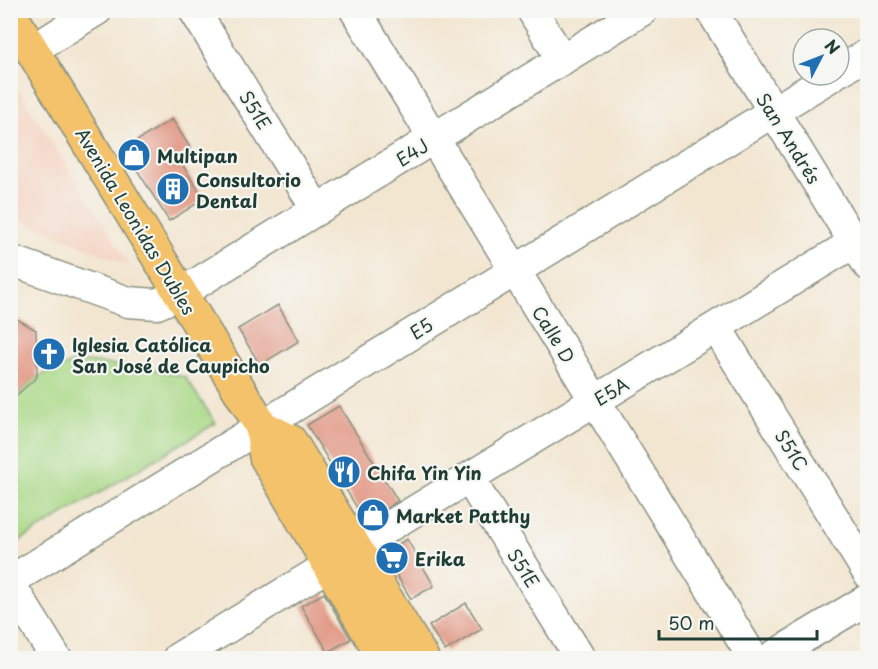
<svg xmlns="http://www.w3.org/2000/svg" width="878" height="669" viewBox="0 0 878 669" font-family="'Playpen Sans',sans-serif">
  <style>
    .built { fill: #f4d3c1 }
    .green { fill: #a9d886; stroke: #648a5d; stroke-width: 1.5 }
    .building { fill: #e0917d }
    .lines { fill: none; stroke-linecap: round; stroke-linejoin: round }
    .minor-casing { stroke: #899282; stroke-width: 33 }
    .major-casing { stroke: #899282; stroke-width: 36 }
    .minor { stroke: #fff; stroke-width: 30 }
    .major { stroke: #f3c26a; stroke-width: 33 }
    .labels { text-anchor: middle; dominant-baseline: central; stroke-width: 4.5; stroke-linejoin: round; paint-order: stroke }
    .street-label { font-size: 18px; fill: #1f3d34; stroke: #f6f6f2 }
    .poi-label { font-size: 18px; font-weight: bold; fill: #1f3d34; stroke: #f6f6f2; text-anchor: start }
  </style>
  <rect width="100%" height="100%" fill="#f6f6f2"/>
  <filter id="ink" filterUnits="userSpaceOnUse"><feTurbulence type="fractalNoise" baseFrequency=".0167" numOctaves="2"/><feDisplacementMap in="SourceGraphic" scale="12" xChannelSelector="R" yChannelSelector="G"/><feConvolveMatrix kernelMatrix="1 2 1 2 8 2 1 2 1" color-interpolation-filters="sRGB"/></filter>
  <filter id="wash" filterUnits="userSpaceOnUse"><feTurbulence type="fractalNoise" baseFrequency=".008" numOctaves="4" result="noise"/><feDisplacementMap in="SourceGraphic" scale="24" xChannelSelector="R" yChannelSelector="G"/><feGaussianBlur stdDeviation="1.35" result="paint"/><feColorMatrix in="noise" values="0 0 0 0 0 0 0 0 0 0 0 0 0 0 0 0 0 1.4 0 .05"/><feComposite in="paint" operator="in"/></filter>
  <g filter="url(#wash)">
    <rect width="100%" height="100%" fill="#f3e6d1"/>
    <path class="built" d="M11,78L131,267L11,215Z"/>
    <path class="green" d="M77,361L147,368L185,377L216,423L11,546V401L37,377Z"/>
    <g id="blocks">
      <path class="building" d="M172,119L191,149L178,158L204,199L169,221L124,149Z
        M278,305L299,341L260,365L238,329Z
        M10,315L36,330L37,377L10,401Z
        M339,406L398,501L365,521L307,425Z
        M407,539L434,586L411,599L383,553Z
        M324,593L351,639L328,652L301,606Z
        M466,603L482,629L445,651L429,626Z"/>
    </g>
  </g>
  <g filter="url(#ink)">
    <use href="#blocks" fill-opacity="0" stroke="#899282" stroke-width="1.5"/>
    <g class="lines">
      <g class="minor-casing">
        <path id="minor" d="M194,10L317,210
          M355,10L753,658
          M532,10L562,60
          M711,10L868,265
          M32,50L97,10
          M839,71L868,54
          M10,260L128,302L157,304L181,293L643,10
          M716,327L868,573
          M469,478L580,658
          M354,548L868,234
          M10,581L833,75
          M10,584L56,658
          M178,658L328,566
          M770,658L868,599"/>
      </g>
      <g class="major-casing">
        <path id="major" d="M10,14L262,427L266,457L384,658
          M262,427L290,441L422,658"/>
      </g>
      <use href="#minor" class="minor"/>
      <use href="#major" class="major"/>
    </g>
  </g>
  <defs>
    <g id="shop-disc" transform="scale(1.725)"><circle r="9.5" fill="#1f6fb2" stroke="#f6f6f2"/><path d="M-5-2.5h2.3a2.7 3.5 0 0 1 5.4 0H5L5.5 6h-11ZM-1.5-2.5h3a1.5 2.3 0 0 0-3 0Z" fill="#fff"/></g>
    <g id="building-disc" transform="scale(1.725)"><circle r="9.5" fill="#1f6fb2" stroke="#f6f6f2"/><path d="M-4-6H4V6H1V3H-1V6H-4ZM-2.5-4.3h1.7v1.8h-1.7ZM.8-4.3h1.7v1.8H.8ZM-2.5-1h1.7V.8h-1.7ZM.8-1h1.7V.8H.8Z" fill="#fff"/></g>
    <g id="church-disc" transform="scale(1.725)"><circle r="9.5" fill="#1f6fb2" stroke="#f6f6f2"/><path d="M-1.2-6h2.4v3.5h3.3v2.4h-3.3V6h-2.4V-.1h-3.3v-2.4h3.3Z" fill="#fff"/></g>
    <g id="restaurant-disc" transform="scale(1.725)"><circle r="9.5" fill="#1f6fb2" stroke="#f6f6f2"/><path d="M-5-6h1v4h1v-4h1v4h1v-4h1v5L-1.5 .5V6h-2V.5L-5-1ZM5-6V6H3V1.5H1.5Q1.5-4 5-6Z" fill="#fff"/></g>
    <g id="supermarket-disc" transform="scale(1.725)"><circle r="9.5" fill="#1f6fb2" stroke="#f6f6f2"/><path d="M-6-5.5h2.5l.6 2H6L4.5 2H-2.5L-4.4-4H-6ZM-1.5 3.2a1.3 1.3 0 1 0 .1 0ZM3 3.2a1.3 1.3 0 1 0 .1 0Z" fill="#fff"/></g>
  </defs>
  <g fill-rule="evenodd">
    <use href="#shop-disc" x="134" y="155"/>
    <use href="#building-disc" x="173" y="189"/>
    <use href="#church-disc" x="49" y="354"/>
    <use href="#restaurant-disc" x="344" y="472"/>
    <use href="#shop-disc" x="373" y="515"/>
    <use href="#supermarket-disc" x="392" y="558"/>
  </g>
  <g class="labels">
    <g class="street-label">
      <text transform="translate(256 110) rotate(58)">S51E</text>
      <text transform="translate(789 138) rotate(58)">San Andrés</text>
      <text transform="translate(412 152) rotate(-32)">E4J</text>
      <text transform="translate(136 221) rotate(59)">Avenida Leonidas Dubles</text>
      <text transform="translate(421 328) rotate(-32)">E5</text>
      <text transform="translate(554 334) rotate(58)">Calle D</text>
      <text transform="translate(611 391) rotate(-31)">E5A</text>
      <text transform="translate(792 450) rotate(58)">S51C</text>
      <text transform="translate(524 568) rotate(58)">S51E</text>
    </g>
    <g class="poi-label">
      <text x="157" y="155">Multipan</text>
      <text x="196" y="179">Consultorio<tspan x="196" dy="21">Dental</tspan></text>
      <text x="72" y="344">Iglesia Católica<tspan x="72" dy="21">San José de Caupicho</tspan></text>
      <text x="367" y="472">Chifa Yin Yin</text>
      <text x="396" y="515">Market Patthy</text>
      <text x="415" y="558">Erika</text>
    </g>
  </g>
  <rect width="878" height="669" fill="none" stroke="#f6f6f2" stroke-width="36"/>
  <g transform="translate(821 57) rotate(48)"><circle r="28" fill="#f6f6f2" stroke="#a0aca6" stroke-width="1.5"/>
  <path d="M0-4.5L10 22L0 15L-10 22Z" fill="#1f6fb2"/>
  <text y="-9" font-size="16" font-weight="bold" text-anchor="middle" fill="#1f3d34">N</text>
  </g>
  <path d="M659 630v9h158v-9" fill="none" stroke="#1f3d34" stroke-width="3"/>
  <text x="668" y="630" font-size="18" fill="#1f3d34" stroke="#f6f6f2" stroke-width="4.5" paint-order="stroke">50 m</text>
</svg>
